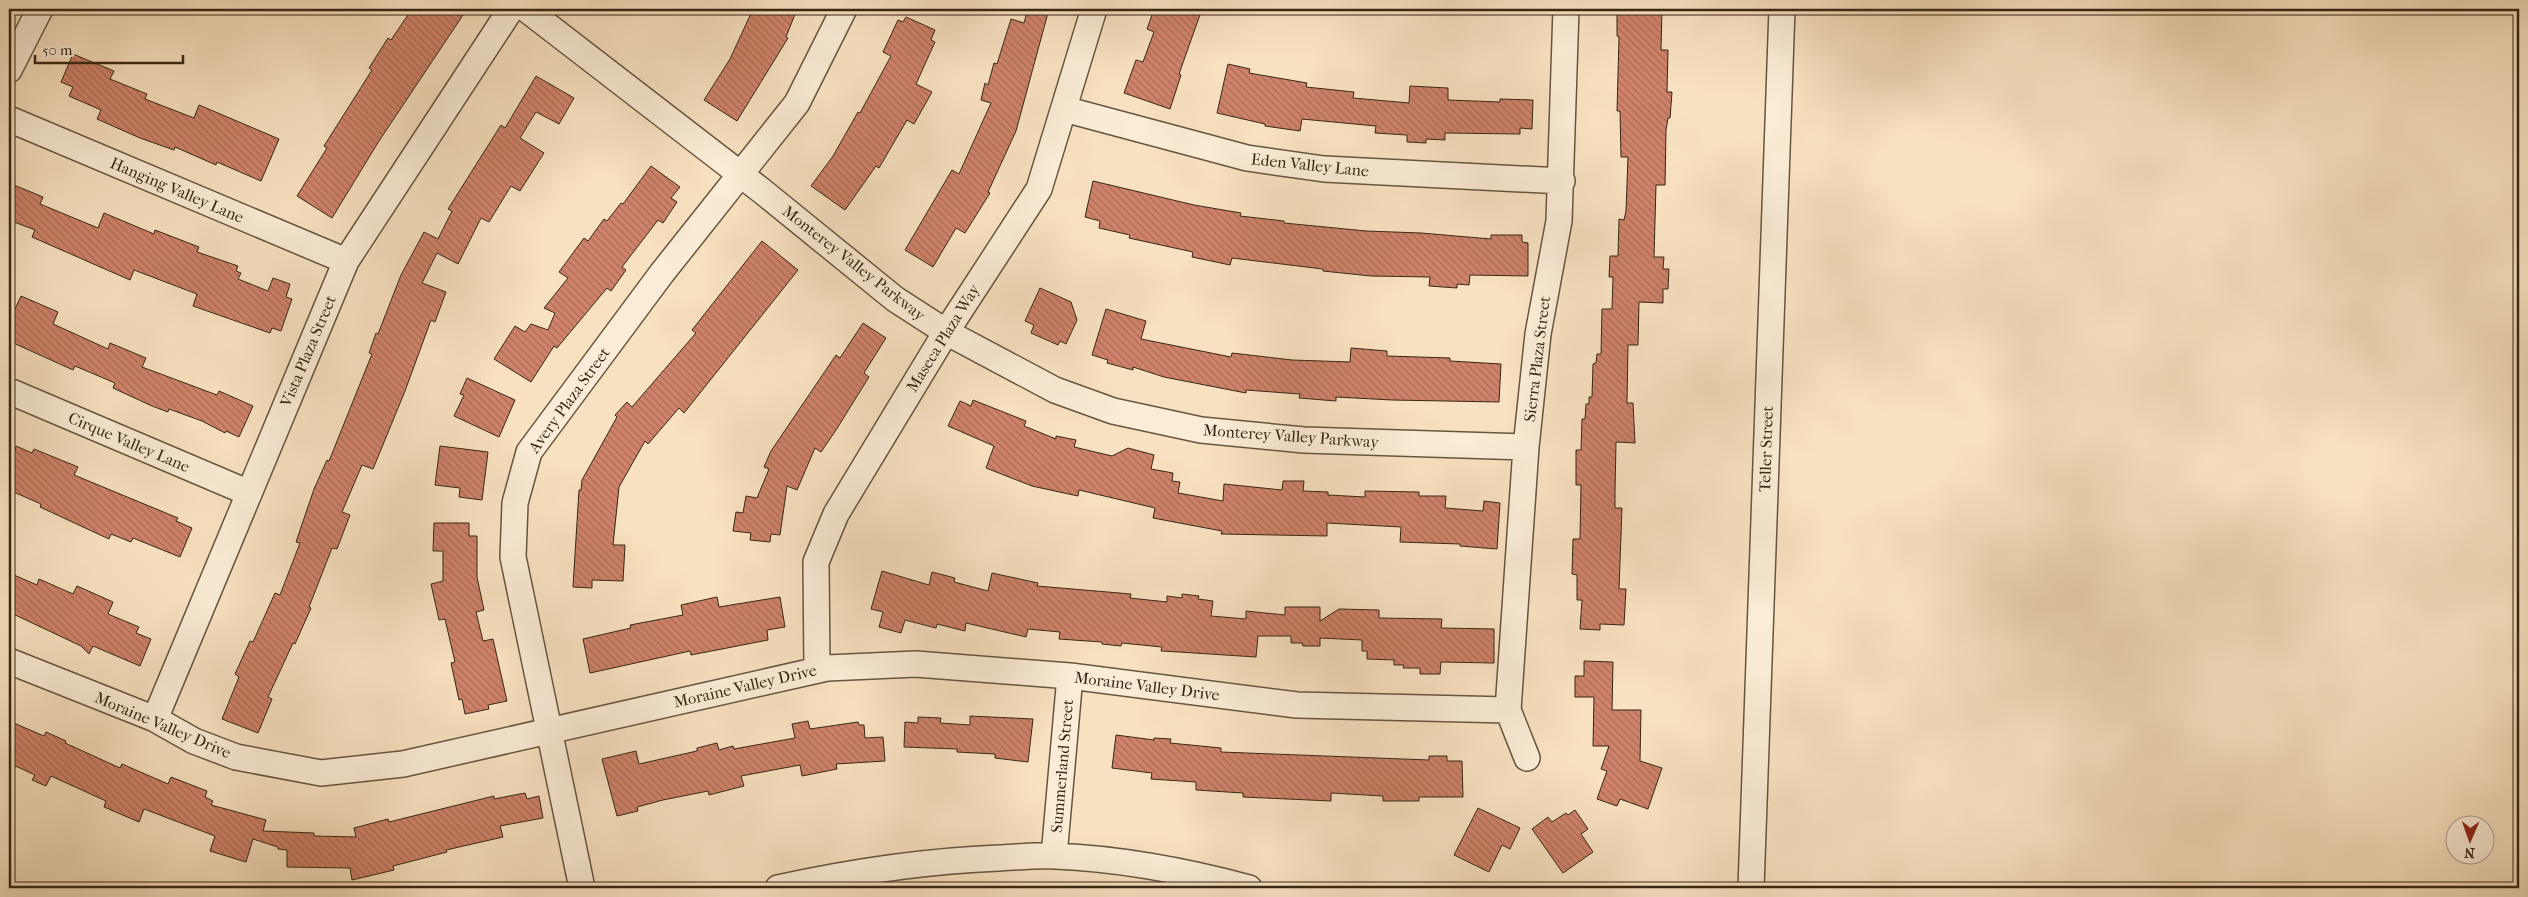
<svg xmlns="http://www.w3.org/2000/svg" width="2528" height="897" viewBox="0 0 2528 897" font-family="'IM FELL French Canon',serif">
  <style>
    .building { fill: url(#building-back-hatch); stroke: #362714 }
    .lines { fill: none; stroke-linecap: round; stroke-linejoin: round }
    .minor-casing { stroke: #66563f; stroke-width: 28 }
    .minor { stroke: #faecd6; stroke-width: 25 }
    .labels { text-anchor: middle; dominant-baseline: central; stroke-width: 4.5; stroke-linejoin: round; paint-order: stroke }
    .street-label { font-size: 16px; fill: #362714; stroke: #faecd6 }
  </style>
  <defs>
    <pattern id="building-back-hatch" width="6" height="6" patternUnits="userSpaceOnUse" patternTransform="scale(1.25)"><rect width="6" height="6" fill="#d0836a"/><path d="M-1 5l2 2M0 0l6 6M5-1l2 2" fill="none" stroke="#aa6b56"/></pattern>
  </defs>
  <rect width="100%" height="100%" fill="#f8e1c0"/>
  <filter id="stains"><feTurbulence type="fractalNoise" baseFrequency=".004" numOctaves="4"/><feColorMatrix values="0 0 0 0 .2 0 0 0 0 .09 0 0 0 0 .02 0 0 0 .5 -.17"/></filter>
  <radialGradient id="worn" r=".72"><stop offset=".6" stop-color="#630" stop-opacity="0"/><stop offset="1" stop-color="#630" stop-opacity=".3"/></radialGradient>
  <path class="building" d="M412,9H453L463,15L379,141L332,218L297,196L327,148L324,146L372,70L369,68L388,38L391,40Z
    M753,9H797L786,37L788,38L737,121L704,100L730,59Z
    M1028,9H1049L1016,131L988,192L990,193L965,233L956,228L933,267L905,250L952,170L959,174L991,103L981,100L985,83L988,85L994,63L997,64L1011,19L1024,23Z
    M1154,9H1202L1179,74L1181,75L1170,109L1124,93L1136,60L1143,62L1154,32L1147,29Z
    M1617,9H1662L1661,50H1668L1667,92H1672L1670,118H1668L1666,130L1665,185H1656L1654,257H1664L1663,269H1669L1668,289H1663V303L1639,302L1638,345H1628L1627,403H1633L1635,443L1616,442L1615,492V508H1622L1619,589H1626L1624,625L1600,624V630L1580,629L1582,600H1577V575L1572,574L1573,539H1580L1581,485H1576V450H1581L1582,419H1585L1586,404H1589V397H1592L1593,364L1596,363L1597,354H1601L1602,309H1612L1613,277H1609L1610,256H1618L1619,219L1624,220L1626,211L1628,157H1621L1620,111H1617L1619,37L1617,36Z
    M906,17L935,30L931,40L935,42L916,84L932,92L914,124L907,120L879,168L876,166L845,210L811,186L833,156L858,112L860,113L891,56L883,52L898,20L903,22Z
    M73,54L114,71L110,79L147,94L145,99L194,118L199,105L279,139L261,181L217,162L216,165L175,147L174,150L140,138L97,119L101,110L69,96L73,87L61,82Z
    M1228,64L1250,69L1249,73L1307,83L1306,87L1354,92L1353,98L1409,103L1410,86L1448,88V100L1500,102V99L1533,100L1532,129L1520,128V134L1445,133V140L1426,139V143L1407,142V135L1375,133L1376,126L1302,119L1300,131L1265,126V124L1217,113Z
    M536,76L574,98L559,124L536,112L520,138L544,153L520,191L511,186L489,222L481,218L458,264L437,253L422,283L446,292L435,322L431,320L405,391L373,469L362,465L342,512L350,515L337,549L332,548L309,607L311,608L295,644L293,643L268,697L272,699L258,733L222,719L239,677L235,674L250,641L253,642L275,593L280,595L300,543L296,542L314,489L327,460L329,461L372,354L369,353L376,333L378,334L401,275L424,232L438,239L452,211L448,209L501,125L505,128Z
    M651,166L680,187L671,198L677,202L663,223L658,220L622,267L626,270L611,291L607,288L557,348L554,346L531,382L494,359L515,326L525,332L531,324L548,330L555,313L544,308L568,278L559,272L584,238L588,241L604,219L607,221L621,203L623,204Z
    M1093,181L1194,205L1241,213L1240,216L1284,221V223L1366,231L1421,233L1491,239V235H1522V242L1528,243V276L1470,275L1469,285L1457,284V288L1429,286L1430,277L1371,276L1323,271V269L1232,258L1230,265L1192,257L1193,252L1129,238L1130,235L1099,228L1100,221L1085,217Z
    M9,183L43,197L40,204L98,228L104,213L154,234L155,230L199,247L197,252L238,266L236,271L241,273L238,279L268,291L273,278L290,284L286,297L292,299L281,331L272,328L270,333L193,306L197,294L134,270L130,280L32,237L35,230L9,220Z
    M762,241L798,270L684,413L679,408L648,444L645,441L619,487L613,545H625L623,581L592,580V588L573,587L579,490H581L582,480L617,417L615,415L627,402L632,407L696,333L692,330Z
    M1040,288L1071,302L1077,320L1066,344L1060,341L1058,345L1031,333L1034,325L1025,321Z
    M21,296L58,312L53,324L108,349L110,343L146,358L142,367L217,395L219,391L253,406L239,437L226,431L225,433L202,421L169,409L168,412L152,406L113,388L115,383L75,366L73,370L9,341V322Z
    M1106,309L1146,321L1141,339L1231,357L1232,353L1292,360L1350,362L1351,348L1387,351V356L1450,358V361L1501,364L1499,402L1392,400L1336,397V401L1299,398L1300,394L1246,390V393L1164,377L1133,367V370L1107,363L1108,360L1092,355Z
    M863,323L886,338L864,373L869,377L836,430L821,452L815,448L797,490L787,486L780,535L771,534L770,542L750,540L751,533L733,531L736,512L743,513L746,496L757,498L769,469L764,467L771,451L836,355L840,358Z
    M467,378L515,400L499,437L454,416L464,395L460,394Z
    M973,400L1026,421L1024,426L1056,439V436L1076,440L1074,447L1112,456L1128,448L1154,455L1151,469L1173,473L1172,481L1180,482L1178,493L1223,501L1224,484L1282,490L1283,481H1304L1303,491L1328,492V495L1365,497V491L1419,492V496H1446L1445,508L1483,511L1484,501L1500,503L1497,549L1460,546V544L1400,542L1401,527L1327,523V536L1221,534L1222,531L1153,518L1155,508L1079,490L1078,496L1032,486L986,468L994,446L948,426L960,401L971,406Z
    M16,446L32,453L34,449L78,467L74,475L178,518L176,521L192,528L180,557L133,538L131,542L111,534L109,539L40,507L41,504L9,490V447L15,450Z
    M440,446L488,452L482,500L459,497L460,488L435,485Z
    M434,523H469V536H477V577L484,610L476,612L483,641L493,639L507,701L488,705L489,709L465,714L462,699L459,700L451,663L455,662L445,619L439,620L431,584L443,581V551H433Z
    M882,571L929,585L932,572L955,578L954,582L988,591L992,573L1038,583L1037,586L1131,594L1130,598L1167,602V596L1182,598V594L1199,596L1198,599L1213,601L1211,616L1246,619V611L1285,615V607H1320V621L1339,609L1379,610V618L1442,619L1441,628L1494,629V663L1441,662L1440,674H1420V668H1403L1404,665H1394V660L1367,659V651H1362V640L1320,638V646H1303L1302,643H1291V636H1258L1256,657L1179,652L1161,651L1162,647L1122,643L1121,646L1102,644V642L1059,639L1060,632L1028,629L1026,637L966,623L965,631L937,624L936,628L905,620L901,633L879,627L883,612L871,609Z
    M14,575L37,585L39,579L73,594L77,586L113,602L108,614L139,627L136,633L151,639L140,666L93,646L89,654L81,646L9,612V587Z
    M717,597L719,607L780,597L785,627L767,630L768,640L691,655L690,651L590,673L583,639L631,628L630,625L683,615L681,605Z
    M1584,661L1613,662L1612,710H1641L1640,761L1662,768L1648,809L1620,799L1617,806L1597,799L1607,771L1601,769L1609,746H1593L1594,697H1575V676H1584Z
    M970,716L1033,719L1028,762L995,758V754L957,752V749L904,747L905,722L918,723V717L941,718L940,723L970,725Z
    M9,721L44,736L46,732L66,741L65,743L120,768L122,764L168,784L171,777L207,791L205,797L213,801L211,805L266,820L263,831L314,833V836L356,837L354,828L388,819L389,822L494,796V799L525,793L527,799L539,796L543,818L500,826L503,837L446,850L447,852L393,866L394,870L352,880L350,868L287,867V850L278,849V847L253,839L246,862L210,851L215,836L144,809L139,822L104,807L106,801L51,776L46,786L32,780L35,775L9,763Z
    M808,721L810,729L858,722L859,725H864L865,738L883,737L885,761L836,764L837,769L802,776L800,765L741,776L744,786L709,795L708,791L663,800L637,807L638,811L617,816L602,759L636,751L639,764L697,751V748L717,743L719,750L733,746L734,749L795,738L792,724Z
    M1116,735L1154,740V738L1171,739L1170,743L1221,748V752L1429,760V756H1447V761H1462L1463,797H1419V801H1383V796L1331,793V801L1243,797V793L1196,790V782L1151,779L1152,773L1112,768Z
    M1478,808L1520,828L1510,849L1502,845L1489,872L1454,855Z
    M1575,810L1588,829L1581,834L1593,852L1563,873L1532,829L1548,817L1552,822L1566,813L1568,815Z"/>
  <g class="lines">
    <g class="minor-casing">
      <path id="minor" d="M526,9L762,191L895,299L946,332L1055,390L1113,411L1201,430L1304,440L1526,447
        M9,70L40,9
        M1064,109L1247,158L1324,169L1562,181
        M9,119L346,261
        M9,391L249,493
        M9,661L155,719L194,741L236,757L321,773L403,764L827,668L916,664L1070,676L1297,705L1508,710
        M817,670L816,562L836,514L946,332L1039,189L1094,9
        M155,719L346,261L511,9
        M1527,758L1508,710L1526,447L1538,334L1559,221L1566,9
        M1054,856L1070,676
        M582,888L513,557L515,503L529,452L662,273L797,103L844,9
        M778,888C851,872 924,861 999,858C1018,857 1037,855 1056,856C1121,859 1186,871 1249,888
        M1751,888L1782,9"/>
    </g>
    <use href="#minor" class="minor"/>
  </g>
  <g class="labels">
    <g class="street-label">
      <text transform="translate(1310 165) rotate(6)">Eden Valley Lane</text>
      <text transform="translate(177 190) rotate(23)">Hanging Valley Lane</text>
      <text transform="translate(854 263) rotate(38)">Monterey Valley Parkway</text>
      <text transform="translate(943 338) rotate(-58)">Maseca Plaza Way</text>
      <text transform="translate(308 351) rotate(-67)">Vista Plaza Street</text>
      <text transform="translate(1537 359) rotate(-83)">Sierra Plaza Street</text>
      <text transform="translate(569 400) rotate(-54)">Avery Plaza Street</text>
      <text transform="translate(1291 436) rotate(4)">Monterey Valley Parkway</text>
      <text transform="translate(129 442) rotate(23)">Cirque Valley Lane</text>
      <text transform="translate(1766 449) rotate(-88)">Teller Street</text>
      <text transform="translate(745 686) rotate(-13)">Moraine Valley Drive</text>
      <text transform="translate(1147 686) rotate(7)">Moraine Valley Drive</text>
      <text transform="translate(163 725) rotate(23)">Moraine Valley Drive</text>
      <text transform="translate(1062 766) rotate(-85)">Summerland Street</text>
    </g>
  </g>
  <rect width="2528" height="897" fill="none" stroke="#f8e1c0" stroke-width="30"/>
  <rect x="10" y="10" width="2508" height="877" fill="none" stroke="#362714" stroke-width="2.5"/>
  <rect x="15" y="15" width="2498" height="867" fill="none" stroke="#362714"/>
  <g transform="translate(2470 840) rotate(182)"><circle r="24" fill="#faecd6" stroke="#ac9d88"/>
  <path d="M0-4L9 19L0 12L-9 19Z" fill="#8f2418"/>
  <text y="-8" font-size="14" font-weight="bold" text-anchor="middle" fill="#362714">N</text>
  </g>
  <path d="M35 55v8h148v-8" fill="none" stroke="#362714" stroke-width="2.5"/>
  <text x="42" y="55" font-size="15" fill="#362714" stroke="#faecd6" stroke-width="4" paint-order="stroke">50 m</text>
  <rect width="100%" height="100%" filter="url(#stains)"/>
  <rect width="100%" height="100%" fill="url(#worn)"/>
</svg>
